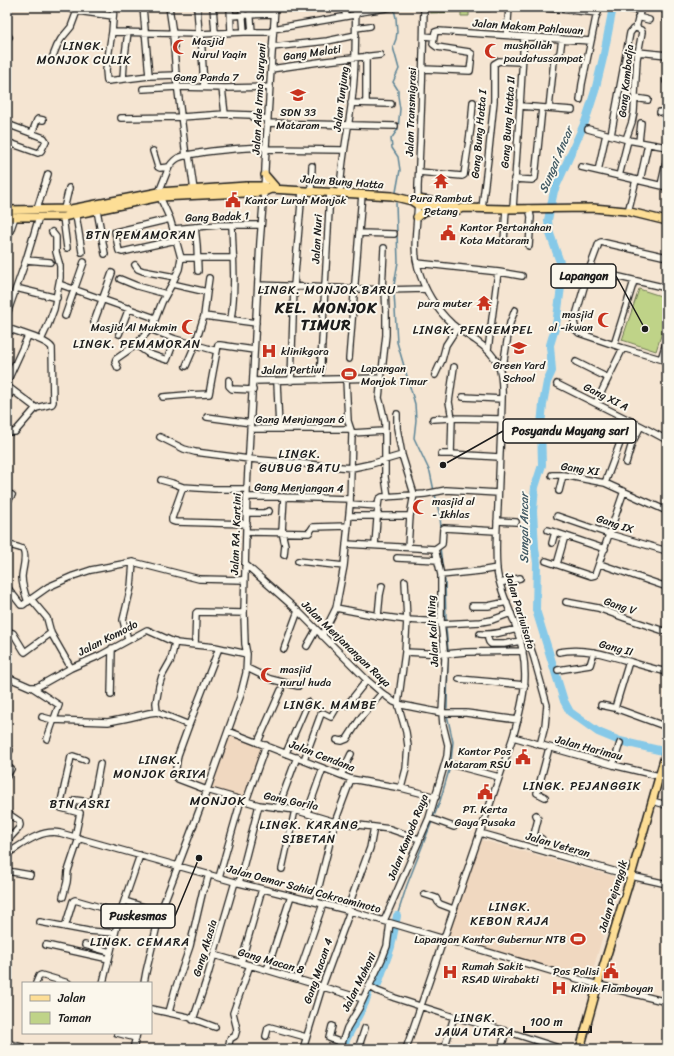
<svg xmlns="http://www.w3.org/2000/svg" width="674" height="1056" viewBox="0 0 674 1056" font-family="Sriracha,sans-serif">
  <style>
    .built { fill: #f0d8c0 }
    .green { fill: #bfd388; stroke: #6e7852 }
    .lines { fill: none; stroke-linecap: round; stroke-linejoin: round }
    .stream { stroke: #5c8496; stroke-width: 1.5 }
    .river { stroke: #86c9e8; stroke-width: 8 }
    .minor-casing { stroke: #1c1c1c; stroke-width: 8 }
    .major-casing { stroke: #1c1c1c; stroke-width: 10 }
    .minor { stroke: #fbf7ec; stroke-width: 5.5 }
    .major { stroke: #fdde96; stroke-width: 7 }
    .labels { text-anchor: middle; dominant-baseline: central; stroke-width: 4; stroke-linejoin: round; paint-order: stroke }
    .street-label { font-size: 11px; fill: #1c1c1c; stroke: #fbf7ec }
    .poi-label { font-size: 11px; fill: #1c1c1c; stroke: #fbf7ec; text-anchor: start }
    .neighbourhood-label { font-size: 12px; letter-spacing: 1px; fill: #1c1c1c; stroke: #fbf7ec }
    .water-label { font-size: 12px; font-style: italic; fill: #415963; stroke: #fbf7ec }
    .quarter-label { font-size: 13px; letter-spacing: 1px; fill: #1c1c1c; stroke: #fbf7ec }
    .district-label { font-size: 15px; font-weight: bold; letter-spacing: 1px; fill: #1c1c1c; stroke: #fbf7ec }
    .leader { fill: none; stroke: #1c1c1c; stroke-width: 1.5 }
    .callout-dot { fill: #1c1c1c; stroke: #fbf7ec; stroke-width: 1.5 }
    .callout { fill: #fbf7ec; stroke: #1c1c1c; stroke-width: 1.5 }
    .callout-label { font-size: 12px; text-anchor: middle; font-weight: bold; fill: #1c1c1c }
  </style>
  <rect width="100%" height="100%" fill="#f5e5d2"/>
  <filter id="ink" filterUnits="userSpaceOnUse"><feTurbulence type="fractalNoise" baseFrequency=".025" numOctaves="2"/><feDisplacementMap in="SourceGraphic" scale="8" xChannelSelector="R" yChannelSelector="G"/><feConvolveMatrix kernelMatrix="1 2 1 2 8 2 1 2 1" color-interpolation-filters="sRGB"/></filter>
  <g filter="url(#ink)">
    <path class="built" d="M229,734L262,748L242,800L209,790Z
      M482,840L620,878L590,980L446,937Z"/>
    <path class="green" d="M430,7H491V11L469,12V16H461V12L430,13Z
      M639,289L667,298V317L656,351L622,340Z"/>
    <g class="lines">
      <path class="stream" d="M394,9L396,18L397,32L396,39L393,47L399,69L393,82L398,90V96L400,109L398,129L391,139L392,148L398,157L400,170L396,192
        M394,285L398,262L396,203
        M394,293L397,342L415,404L416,420L414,438L430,472L434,491
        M435,494L440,517L441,528
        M440,547L443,572
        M445,580L446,620
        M446,628L448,650
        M447,708L448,659
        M447,715L453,742L451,761
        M397,916L407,885L440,801L450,767"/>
      <path class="river" d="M613,7L604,54L595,91L585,122L554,191L548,220L549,231L561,265V287L556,325L550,345L552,371L547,382L543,404L541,425L542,465L535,487L533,511L535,548L537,563L536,610L564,701L570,712L598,732L620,741L667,752
        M344,1049L346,1040L365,1003L369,991L378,984L391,947L397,916"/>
      <g class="minor-casing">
        <path id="minor" d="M65,7L77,11L113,16
          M114,7L112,32L106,70L107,81H108L149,76L176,75
          M143,7L149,76
          M169,7L173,34L176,75L186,156
          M197,7L199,34
          M213,7L215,33
          M230,7L231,32
          M242,7L244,32
          M250,7L252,32
          M344,7L346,16
          M538,7L598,13
          M630,9L640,11
          M666,12L667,13
          M231,16L244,15L274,14
          M638,17L649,20
          M666,19H667
          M356,28L370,26
          M636,28L641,7
          M273,29L354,15L360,12L393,7
          M112,32L199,34L244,32H273
          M201,34L204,87
          M7,35L9,37
          M507,35L509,7
          M434,37L435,32L438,31L591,41L598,7
          M272,47L327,41L356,35
          M638,52L667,55
          M53,56L57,46L61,39L71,27L77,11
          M271,69L326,61L380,55
          M423,69L470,71L472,54L469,52L437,47L433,44L434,37L424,36
          M123,79L124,63L128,32
          M666,81H667
          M222,88L225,114
          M143,89L177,87L225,88L269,87
          M635,98L648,100
          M580,100L582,84L591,41
          M351,103L391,104
          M366,103V56
          M520,106L572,110
          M549,108L554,61L555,58L560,53L562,39
          M660,112L667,113
          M121,118L181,117L225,114L252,115L253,117L267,119
          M267,123L395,126
          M7,124L44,138L46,141L41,151L38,153L7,142
          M588,129L628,140L667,147
          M32,133L37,120L38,119L43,120
          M611,135L630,33L633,29L636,28
          M626,139L632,122L634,112L637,59L642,32L641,30L636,28
          M639,142L641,123
          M265,149L344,150
          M153,151L158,167L160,168L169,167
          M189,155L194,190
          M581,167L667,187
          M598,171L606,134
          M419,172L462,176L464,175L471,127L473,102
          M619,176L628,140
          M514,179L532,180L535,178L542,108
          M640,181L648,144
          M661,185L667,158
          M311,191L312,166
          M159,192L169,167C171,164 174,160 178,158C184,155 192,154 199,153C221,149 243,148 266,147
          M340,193C341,158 350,124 353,90C356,62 355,35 356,7
          M482,208L488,159L494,101V64L499,61L522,62
          M513,208L520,106L524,37
          M37,209L48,174
          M64,209L69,188
          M97,210L105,254
          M628,212L636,180
          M76,215L82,252
          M63,217L67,248
          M170,219L115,232L119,251L122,252L176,240
          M195,227L197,245L198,271
          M173,229L219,225H261
          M359,233L394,234
          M7,240L15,217
          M504,241L506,209
          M529,246L531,217L529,208
          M667,257L601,242L599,243L589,270L574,322L576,330L579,333L623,348L667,361
          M181,258H234
          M26,260L50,262
          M417,263L499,272L522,276
          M135,265L138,269L143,271L175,277
          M589,270L667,288
          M120,279L137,286L166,294
          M59,284L155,318
          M172,284L207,292L204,316L195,345L186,366
          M258,285L385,290L426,289
          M16,288L57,298
          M382,290L384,248
          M385,290L386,312V335L379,398L381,405L385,422V477L388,497
          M207,292L209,278
          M7,314L26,260L39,217
          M65,316L84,262
          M204,316L256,323
          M231,319C236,287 233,257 232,225
          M94,322L112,273
          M7,328C17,332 48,340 52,348L53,402L52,404L36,408L15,432H10
          M150,329L175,339L217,351
          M119,334L129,308
          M41,340L48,325L54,309L60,278V266L56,252V237L52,232
          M136,345L149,354L167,360L175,339
          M614,345L634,281
          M488,350L498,272
          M349,359L362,194
          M661,359L667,340
          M576,362L608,378
          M454,367L449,402L452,418L451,454L499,457
          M499,367L504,360L510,323L515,310
          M118,368L115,362L116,359L136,345L150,329L153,325L162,302L172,284L179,269L181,258L173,229L170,219L160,197
          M435,375L442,360L446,345L457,328
          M229,380V386L232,389L253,390
          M320,380L330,192
          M253,381L381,378
          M277,381L279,429
          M291,381L294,286L302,191
          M7,382L28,336
          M557,384L641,426L667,440
          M7,386L36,408
          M667,393V394
          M7,397L13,391
          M163,397L186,395L209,394L218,345H220L254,350
          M463,397L502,399
          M596,403L623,348
          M397,414V428L402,455L414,494L410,516L408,547
          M207,417L251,423
          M433,419L452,418L501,419
          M250,429H350
          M590,431L618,441L620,443L605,483
          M352,433L384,431
          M160,437L184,449L195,452L249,459L352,468L371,464L402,455
          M441,454H451
          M626,463L632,443L641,426
          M552,475H563L605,483L667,511
          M161,480L172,483L183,487L214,489H247
          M183,487L172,518V521L175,522L247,524
          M559,491L563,475
          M247,497H284L350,499
          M284,497L282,532L285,545L284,555
          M7,502L12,495
          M350,504L378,506
          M247,513H264L269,511
          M350,516H410
          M557,516L609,534L667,551
          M497,521L516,522
          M548,530L605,549
          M246,532L309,533L313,527L348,526
          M552,543L555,532
          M7,544C11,546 19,547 22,549C28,554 22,570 22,577C22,586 25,594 28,602
          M346,544L435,549L442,544L443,529L444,528L496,531
          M375,545L378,506L379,499L382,497L399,496L425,494L446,490L498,493
          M397,558L438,560
          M298,561L344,566
          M546,561L591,576L595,575L624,491
          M245,564L298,611L367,680L382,693L394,702L402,705L442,713H466L518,720
          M557,564L565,536
          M600,564L667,587
          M441,575L480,571L497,568
          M500,583L520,578
          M7,587L21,605H23L31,599L47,618L51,633L71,668
          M31,599L48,587L73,576L91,570L133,562L199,579L244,580
          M566,602L598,608L625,618L667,632
          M472,606H488L507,602
          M336,608L378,616L407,620L441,622
          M378,616L380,595L382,586
          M441,624L481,622L492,620L511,613
          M480,634C493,635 505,632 517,629
          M7,635L10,632L13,633L24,651L25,652L51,633
          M322,636L336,608L344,566L350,504L352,433L348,421L346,379
          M128,639L127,636L123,620L131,587L133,562
          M488,639L489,642L491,644H504L521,641
          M195,645L196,613L197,612L244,613
          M307,646L316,630
          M530,646L534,658L547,705L545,726L540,745
          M284,649L298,611
          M405,652L445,654L466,652L523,651
          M559,652C584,647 608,655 631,662C643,666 655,669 667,672
          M247,668L270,679L298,686
          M558,670L590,665L594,652
          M7,677L30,687H37L71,668L101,655L147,630L176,643L215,647L247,654
          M459,679L525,685
          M33,688L59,705L47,739
          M111,695L112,648
          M347,705L367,680
          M601,705L615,708L667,727
          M615,708L628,665L630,662
          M157,712L156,703L159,686L162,676L171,660L175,642
          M42,717L53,720L108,722L128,718L149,713L157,712L189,725L219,648
          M189,725L178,755L175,775L178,779L207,790L259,805L295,810L335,822L390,829L419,839
          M228,731L351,779L401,788L436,797
          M513,737L613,765L659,776
          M337,740L342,741L347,739L362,716L382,693
          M258,742L281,690
          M7,750H10
          M286,753L308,702
          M304,760L321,714L323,713L331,717L337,707
          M446,763L499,777
          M613,765L620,743
          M341,775L351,754
          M7,776L11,769
          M401,788L406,769L408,746L406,732L398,704L405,652L407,620L405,581
          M545,797L537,793L549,748
          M246,801L266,745
          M652,801L667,805
          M665,805L667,797
          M278,808L297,757
          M71,810L75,800L90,802L93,801L100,764
          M7,813L19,821L20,825L19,828L7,841
          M307,813L323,768
          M536,815L538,819L534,835L542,839L540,850
          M429,818L454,827
          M480,833L631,876L667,884
          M75,837L80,813L61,808L60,806L71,757L73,756L85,760
          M7,854C23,844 40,829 60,833L235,882L347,910L595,984L667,1002
          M282,869L295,810
          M7,871L30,875
          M219,877L241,800
          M239,883L259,805
          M424,894L436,898L438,902L440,904L453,909
          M63,897L67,882L68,871L79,838
          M125,901L144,907
          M315,902L335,822L351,779
          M347,910L370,848L374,827
          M384,921L429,818L447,756L448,745L443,725L442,713L445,659L441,622V575L435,549
          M40,922L88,931L115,933
          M65,927L73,901L75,900L120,913
          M46,945L109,959
          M85,945L110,952
          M214,955L267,970L363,999
          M241,963L262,889
          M267,970L291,896
          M297,979L323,904
          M36,983L39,976L41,975L68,983
          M103,983L120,913L140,855
          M144,983L146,972L160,913L207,790L240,697L246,673L247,654L245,644L244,613L247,489L260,242L264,192L266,147L275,7
          M369,986L377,991L395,998L454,1017L506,1031L562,1049
          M151,1009L188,1017L215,1027
          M169,1012L175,990L190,946L203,890L206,885L209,874
          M193,1020L207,978L235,882
          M332,1026L329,1038L342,1043
          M117,1033L136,1038
          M266,1036L268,1028L270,1027L306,1037
          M7,1043L30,1049
          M133,1049L137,1033
          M228,1049L230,1039L235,1036L237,1029L233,1013L250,965
          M303,1049L322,987L350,911
          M341,1049L342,1043L347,1028L359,1008L382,959L387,946L390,923
          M358,1049L365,1028
          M406,1049L513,737C525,696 531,669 516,627C510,609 499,589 497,570C495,548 497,527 498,506C499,470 501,435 502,399C503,370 500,357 475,340C467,335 459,330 452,324C436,309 424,289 418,268C413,251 416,234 417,216C418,206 418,196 418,186C421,126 423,67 424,7
          M444,1049L454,1017
          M501,1049L506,1031"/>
      </g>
      <g class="major-casing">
        <path id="major" d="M265,175L277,189
          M412,201L418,199L455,205
          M7,210L71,209L159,192L246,186H264L271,189L392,196L412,201L418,205L432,208L458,210L462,208L506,209L593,208L626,211L667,221
          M7,217H63L160,197L264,192L271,189
          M417,217L424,212L433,209
          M580,1049L598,984L631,876L667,749"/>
      </g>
      <use href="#minor" class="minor"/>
      <use href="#major" class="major"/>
    </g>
  </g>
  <defs>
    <g id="mosque-bare" transform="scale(1.2)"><path d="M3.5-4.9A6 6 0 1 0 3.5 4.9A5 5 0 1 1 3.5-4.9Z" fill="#c8321e" stroke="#fbf7ec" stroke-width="2.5" paint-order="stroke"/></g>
    <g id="school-bare" transform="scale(1.2)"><path d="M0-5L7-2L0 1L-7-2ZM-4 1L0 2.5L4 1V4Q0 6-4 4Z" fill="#c8321e" stroke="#fbf7ec" stroke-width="2.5" paint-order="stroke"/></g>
    <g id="temple-bare" transform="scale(1.2)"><path d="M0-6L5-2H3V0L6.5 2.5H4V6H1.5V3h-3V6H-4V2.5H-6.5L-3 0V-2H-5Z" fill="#c8321e" stroke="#fbf7ec" stroke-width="2.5" paint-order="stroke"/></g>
    <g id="civic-bare" transform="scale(1.2)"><path d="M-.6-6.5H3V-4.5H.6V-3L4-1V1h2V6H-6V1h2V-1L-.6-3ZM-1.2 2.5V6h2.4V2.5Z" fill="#c8321e" stroke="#fbf7ec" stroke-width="2.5" paint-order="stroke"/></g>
    <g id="hospital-bare" transform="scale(1.2)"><path d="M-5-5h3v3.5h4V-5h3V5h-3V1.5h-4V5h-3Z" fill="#c8321e" stroke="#fbf7ec" stroke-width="2.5" paint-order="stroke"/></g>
    <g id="stadium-bare" transform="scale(1.2)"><path d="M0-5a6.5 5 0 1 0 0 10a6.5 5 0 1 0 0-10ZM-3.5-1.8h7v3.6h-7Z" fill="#c8321e" stroke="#fbf7ec" stroke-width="2.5" paint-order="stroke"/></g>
  </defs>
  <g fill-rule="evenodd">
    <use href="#mosque-bare" x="180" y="47"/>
    <use href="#mosque-bare" x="492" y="51"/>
    <use href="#school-bare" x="298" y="95"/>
    <use href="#temple-bare" x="441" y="181"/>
    <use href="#civic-bare" x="233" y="200"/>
    <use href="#civic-bare" x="448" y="233"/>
    <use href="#temple-bare" x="484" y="303"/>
    <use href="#mosque-bare" x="605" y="320"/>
    <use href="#mosque-bare" x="189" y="327"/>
    <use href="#school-bare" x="519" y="348"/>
    <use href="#hospital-bare" x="269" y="351"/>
    <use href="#stadium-bare" x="349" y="374"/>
    <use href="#mosque-bare" x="420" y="507"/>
    <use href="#mosque-bare" x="268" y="675"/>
    <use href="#civic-bare" x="523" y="757"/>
    <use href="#civic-bare" x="485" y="792"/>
    <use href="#stadium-bare" x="578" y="939"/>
    <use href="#civic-bare" x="611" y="971"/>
    <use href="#hospital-bare" x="450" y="972"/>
    <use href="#hospital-bare" x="559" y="988"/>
  </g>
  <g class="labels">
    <g class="street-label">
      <text transform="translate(528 27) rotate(4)">Jalan Makam Pahlawan</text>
      <text transform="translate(312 53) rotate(-8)">Gang Melati</text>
      <text x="206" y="77">Gang Panda 7</text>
      <text transform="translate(626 81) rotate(-84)">Gang Kambodja</text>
      <text transform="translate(259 99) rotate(-87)">Jalan Ade Irma Suryani</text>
      <text transform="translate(341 99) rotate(-83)">Jalan Tunjung</text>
      <text transform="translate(411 112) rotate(-88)">Jalan Transmigrasi</text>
      <text transform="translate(508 122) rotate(-86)">Gang Bung Hatta II</text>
      <text transform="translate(479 134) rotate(-85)">Gang Bung Hatta I</text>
      <text transform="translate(342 182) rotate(4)">Jalan Bung Hatta</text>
      <text transform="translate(217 217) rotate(-2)">Gang Badak 1</text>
      <text transform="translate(317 239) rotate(-87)">Jalan Nuri</text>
      <text transform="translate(293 370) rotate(-1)">Jalan Pertiwi</text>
      <text transform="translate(606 397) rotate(27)">Gang XI A</text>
      <text x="300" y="419">Gang Menjangan 6</text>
      <text transform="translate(580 469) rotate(9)">Gang XI</text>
      <text transform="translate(299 488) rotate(1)">Gang Menjangan 4</text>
      <text transform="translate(615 524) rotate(18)">Gang IX</text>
      <text transform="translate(236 534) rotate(-88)">Jalan RA. Kartini</text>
      <text transform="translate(620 606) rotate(19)">Gang V</text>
      <text transform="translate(520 611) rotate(73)">Jalan Pariwisata</text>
      <text transform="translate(433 631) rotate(-93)">Jalan Kali Ning</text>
      <text transform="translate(108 638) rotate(-27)">Jalan Komodo</text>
      <text transform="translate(346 644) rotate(44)">Jalan Menjanangan Raya</text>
      <text transform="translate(616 648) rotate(15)">Gang II</text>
      <text transform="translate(589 748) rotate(15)">Jalan Harimau</text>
      <text transform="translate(322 756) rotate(21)">Jalan Cendana</text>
      <text transform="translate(291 801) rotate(12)">Gang Gorila</text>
      <text transform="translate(408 837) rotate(-68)">Jalan Komodo Raya</text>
      <text transform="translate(558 845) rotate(16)">Jalan Veteran</text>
      <text transform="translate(304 889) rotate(15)">Jalan Oemar Sahid Cokroaminoto</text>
      <text transform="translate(613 896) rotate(-73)">Jalan Pejanggik</text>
      <text transform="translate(205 948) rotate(-73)">Gang Akasia</text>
      <text transform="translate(271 961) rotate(16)">Gang Macan 8</text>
      <text transform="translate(318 971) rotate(-71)">Gang Macan 4</text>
      <text transform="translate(359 982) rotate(-64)">Jalan Mahoni</text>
    </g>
    <g class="poi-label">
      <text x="192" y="41">Masjid<tspan x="192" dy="13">Nurul Yaqin</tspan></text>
      <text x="504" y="45">mushollah<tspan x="504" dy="13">paudatussampat</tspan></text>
      <text x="298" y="112" text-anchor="middle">SDN 33<tspan x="298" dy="13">Mataram</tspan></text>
      <text x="441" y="198" text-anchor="middle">Pura Rambut<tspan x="441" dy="13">Petang</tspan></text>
      <text x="245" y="200">Kantor Lurah Monjok</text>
      <text x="460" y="227">Kantor Pertanahan<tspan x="460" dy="13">Kota Mataram</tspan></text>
      <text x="472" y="303" text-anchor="end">pura muter</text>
      <text x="593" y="314" text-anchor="end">masjid<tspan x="593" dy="13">al -ikwan</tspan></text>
      <text x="177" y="327" text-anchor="end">Masjid Al Mukmin</text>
      <text x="281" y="351">klinikgora</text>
      <text x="519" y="365" text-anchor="middle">Green Yard<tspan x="519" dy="13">School</tspan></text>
      <text x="361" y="368">Lapangan<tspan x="361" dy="13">Monjok Timur</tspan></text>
      <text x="432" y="501">masjid al<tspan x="432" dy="13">- Ikhlas</tspan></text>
      <text x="280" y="669">masjid<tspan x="280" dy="13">nurul huda</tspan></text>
      <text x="511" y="751" text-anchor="end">Kantor Pos<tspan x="511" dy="13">Mataram RSU</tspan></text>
      <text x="485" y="809" text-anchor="middle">PT. Kerta<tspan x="485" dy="13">Gaya Pusaka</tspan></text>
      <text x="566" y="939" text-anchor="end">Lapangan Kantor Gubernur NTB</text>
      <text x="462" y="966">Rumah Sakit<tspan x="462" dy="13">RSAD Wirabakti</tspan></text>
      <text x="599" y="971" text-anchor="end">Pos Polisi</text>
      <text x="571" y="988">Klinik Flamboyan</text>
    </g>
    <g class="neighbourhood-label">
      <text x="84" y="46">LINGK.<tspan x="84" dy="14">MONJOK CULIK</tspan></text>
      <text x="141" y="235">BTN PEMAMORAN</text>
      <text x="327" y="290">LINGK. MONJOK BARU</text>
      <text x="473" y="330">LINGK. PENGEMPEL</text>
      <text x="137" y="344">LINGK. PEMAMORAN</text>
      <text x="300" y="454">LINGK.<tspan x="300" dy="14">GUBUG BATU</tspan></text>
      <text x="330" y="705">LINGK. MAMBE</text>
      <text x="160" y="760">LINGK.<tspan x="160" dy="14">MONJOK GRIYA</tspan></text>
      <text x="582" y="786">LINGK. PEJANGGIK</text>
      <text x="80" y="804">BTN ASRI</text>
      <text x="309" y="825">LINGK. KARANG<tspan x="309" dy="14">SIBETAN</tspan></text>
      <text x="510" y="907">LINGK.<tspan x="510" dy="14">KEBON RAJA</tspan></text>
      <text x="140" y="942">LINGK. CEMARA</text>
      <text x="475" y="1018">LINGK.<tspan x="475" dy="14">JAWA UTARA</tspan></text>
    </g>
    <g class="water-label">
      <text transform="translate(556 160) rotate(-67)">Sungai Ancar</text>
      <text transform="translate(524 528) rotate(-90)">Sungai Ancar</text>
    </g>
    <g class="quarter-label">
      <text x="218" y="800">MONJOK</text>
    </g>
    <g class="district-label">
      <text x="326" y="308">KEL. MONJOK<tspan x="326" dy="17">TIMUR</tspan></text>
    </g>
  </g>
  <path class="leader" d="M645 329L616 276M443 465L503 431M199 858L175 916"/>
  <g class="callout-dot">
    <circle cx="645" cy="329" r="4"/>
    <circle cx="443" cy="465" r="4"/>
    <circle cx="199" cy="858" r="4"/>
  </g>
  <g class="callout">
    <rect x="551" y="264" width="65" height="24" rx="4"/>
    <rect x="503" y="419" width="133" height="24" rx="4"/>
    <rect x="101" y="904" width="74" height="24" rx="4"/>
  </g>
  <g class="callout-label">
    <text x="584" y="280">Lapangan</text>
    <text x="570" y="435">Posyandu Mayang sari</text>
    <text x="138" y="920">Puskesmas</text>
  </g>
  <rect width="674" height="1056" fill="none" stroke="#fbf7ec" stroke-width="24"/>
  <rect x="12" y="12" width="650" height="1032" fill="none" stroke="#1c1c1c" stroke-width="1.5" filter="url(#ink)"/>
  <rect x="22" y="982" width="130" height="52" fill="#fbf7ec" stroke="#a29f99"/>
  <rect x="30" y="995" width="20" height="6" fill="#fdde96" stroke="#a29f99"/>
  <text x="58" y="1002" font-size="12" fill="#1c1c1c">Jalan</text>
  <rect x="30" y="1012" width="20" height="12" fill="#bfd388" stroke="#a29f99"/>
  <text x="58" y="1022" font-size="12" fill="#1c1c1c">Taman</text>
  <path d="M524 1026v6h67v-6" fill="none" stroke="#1c1c1c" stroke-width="2"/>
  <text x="530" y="1026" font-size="12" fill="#1c1c1c" stroke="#fbf7ec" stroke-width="3" paint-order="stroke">100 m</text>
</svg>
